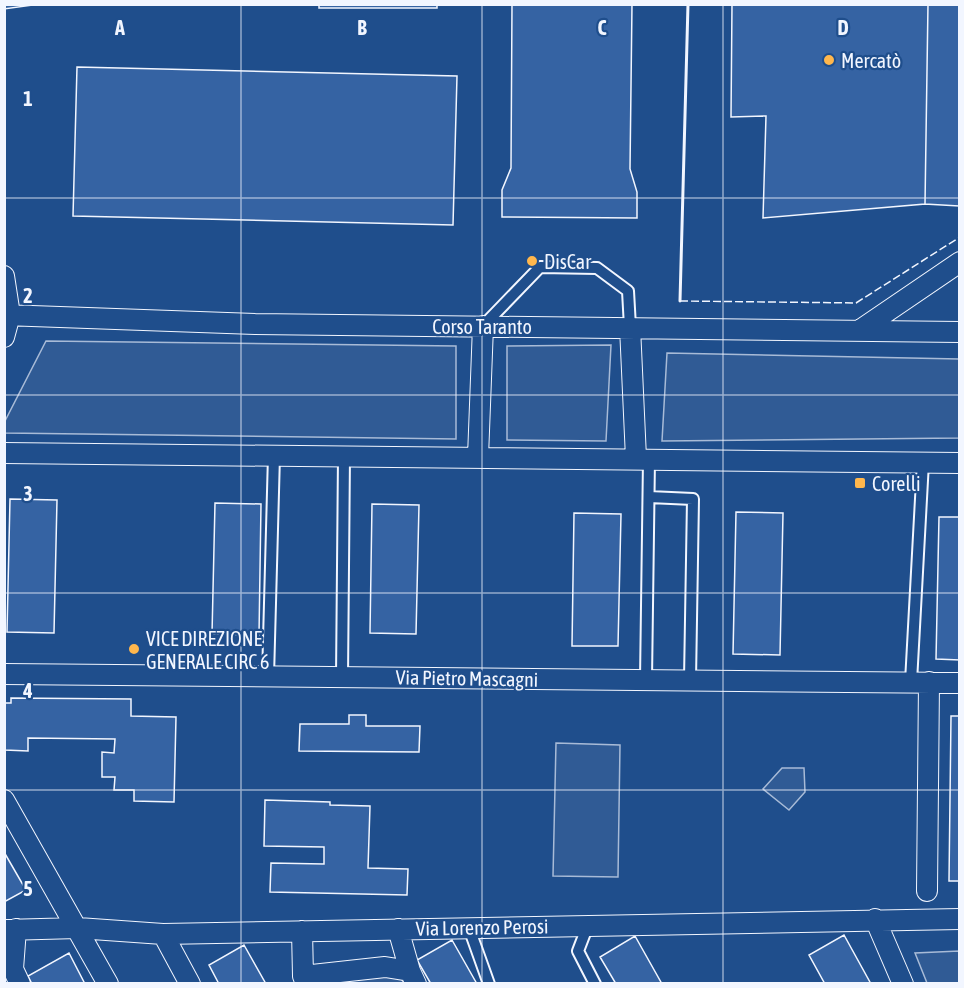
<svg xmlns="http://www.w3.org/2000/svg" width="964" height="988" viewBox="0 0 964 988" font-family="'Asap Condensed',sans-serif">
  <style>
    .green { fill: #305b95; stroke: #a8bbd7; stroke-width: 1.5 }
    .building { fill: #3563a3; stroke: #f2f6ff; stroke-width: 1.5 }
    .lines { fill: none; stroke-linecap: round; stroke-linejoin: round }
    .lane-casing { stroke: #f2f6ff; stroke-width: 14 }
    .street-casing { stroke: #f2f6ff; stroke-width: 22 }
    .lane { stroke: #1f4e8c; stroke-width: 10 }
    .street { stroke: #1f4e8c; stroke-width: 20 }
    .fence { stroke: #f2f6ff; stroke-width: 1.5; stroke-dasharray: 8 3; stroke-linecap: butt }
    .wall { stroke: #f2f6ff; stroke-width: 3 }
    .grid { fill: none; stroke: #f2f6ff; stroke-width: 1.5; stroke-opacity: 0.55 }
    .poi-dot { fill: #ffb74d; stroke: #1f4e8c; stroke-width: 2 }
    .labels { text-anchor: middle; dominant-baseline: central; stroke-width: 4.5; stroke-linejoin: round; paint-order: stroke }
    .poi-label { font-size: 20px; fill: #f2f6ff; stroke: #1f4e8c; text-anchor: start }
    .street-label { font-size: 20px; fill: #f2f6ff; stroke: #1f4e8c }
    .grid-label { font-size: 20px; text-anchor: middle; font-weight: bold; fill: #f2f6ff; stroke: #1f4e8c; stroke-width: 4.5; stroke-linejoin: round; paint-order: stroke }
  </style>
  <rect width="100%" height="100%" fill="#1f4e8c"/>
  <path class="green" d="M46,341L456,346V439L5,433V421Z
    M611,345L606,441L507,440V346Z
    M667,353L959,359V438L662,441Z
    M556,743L620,745L618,877L553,876Z
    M782,768H804L805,792L789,810L763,789Z
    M959,951V983H927L915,953Z
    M398,974L404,983L311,984Z"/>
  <path class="building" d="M4,4H40L4,9Z
    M319,4H437V8H319Z
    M512,4H632L630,169L637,192V218L502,217V190L511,168Z
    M732,4H928L925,204L763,218L766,116L731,117Z
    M928,4H960L959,206L925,204Z
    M77,67L457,76L453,225L73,216Z
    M10,499L57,500L54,633L7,632Z
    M215,503L261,504L259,635L212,634Z
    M372,504L419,505L416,634L370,633Z
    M736,512L783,513L780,655L733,654Z
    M574,513L621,514L618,646H572Z
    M939,517H960V660L936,659Z
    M11,698L131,699V716L176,717L174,802L134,801V790H114L115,777H102V752L114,753L115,739L28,738V751L5,750L4,703H11Z
    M349,715H366V726H420L419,752L299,751L300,724H349Z
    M951,716H960V881H949Z
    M265,800L330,802V805L370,806L368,868L408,869L407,895L270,892L271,863L324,864V847L264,846Z
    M4,852L26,890L4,902Z
    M844,935L871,984H825L809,955Z
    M635,936L662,984H616L600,957Z
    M452,940L477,984H431L417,960Z
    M244,945L266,984H219L209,965Z
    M69,953L85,984H32L28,976Z"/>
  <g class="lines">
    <g class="lane-casing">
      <path id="lane" d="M483,326L540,267L597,268L628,291L630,327
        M649,497L693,499L690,680
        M268,677L274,455
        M342,677L344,456
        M646,680L649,459
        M911,682L923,462
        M588,925L578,951L595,984
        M469,928L489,984"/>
    </g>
    <g class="street-casing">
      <path id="street" d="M4,276L10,315L4,337
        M4,315L255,324L960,332
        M630,327L636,458
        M860,330L960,262
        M4,453L960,463
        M478,457L483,326
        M4,674L960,683
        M4,800L108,984
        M927,891L929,682
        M875,919L903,984
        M16,929L13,969L20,984
        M398,929L410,971L416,984
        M4,930L78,928L163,934L960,919
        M302,931L303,976L306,984
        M163,934L190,984
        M303,976L385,967L410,971"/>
    </g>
    <use href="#lane" class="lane"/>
    <use href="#street" class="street"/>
    <path class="fence" d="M680,301L856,303L960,237"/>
    <path class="wall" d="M680,301L688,4"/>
  </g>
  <path class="grid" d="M241,4V984M482,4V984M723,4V984M4,198H960M4,395H960M4,593H960M4,790H960"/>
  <g class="poi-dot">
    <circle cx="829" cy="60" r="6"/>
    <circle cx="532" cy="261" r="6"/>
    <rect x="854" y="477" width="12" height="12" rx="3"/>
    <circle cx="134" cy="649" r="6"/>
  </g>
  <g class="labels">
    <g class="poi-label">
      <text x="841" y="60">Mercatò</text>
      <text x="544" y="261">DisCar</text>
      <text x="872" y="483">Corelli</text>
      <text x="146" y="638">VICE DIREZIONE<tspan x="146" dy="23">GENERALE CIRC 6</tspan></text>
    </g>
    <g class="street-label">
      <text x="482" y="326">Corso Taranto</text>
      <text transform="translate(467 678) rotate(1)">Via Pietro Mascagni</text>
      <text transform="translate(482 927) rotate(-1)">Via Lorenzo Perosi</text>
    </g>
  </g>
  <g class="grid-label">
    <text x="120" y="35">A</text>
    <text x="362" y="35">B</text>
    <text x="602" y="35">C</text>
    <text x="843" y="35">D</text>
    <text x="28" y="106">1</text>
    <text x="28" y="303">2</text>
    <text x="28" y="501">3</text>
    <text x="28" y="698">4</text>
    <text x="28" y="896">5</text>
  </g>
  <rect width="964" height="988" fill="none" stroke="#f2f6ff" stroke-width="12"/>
</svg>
